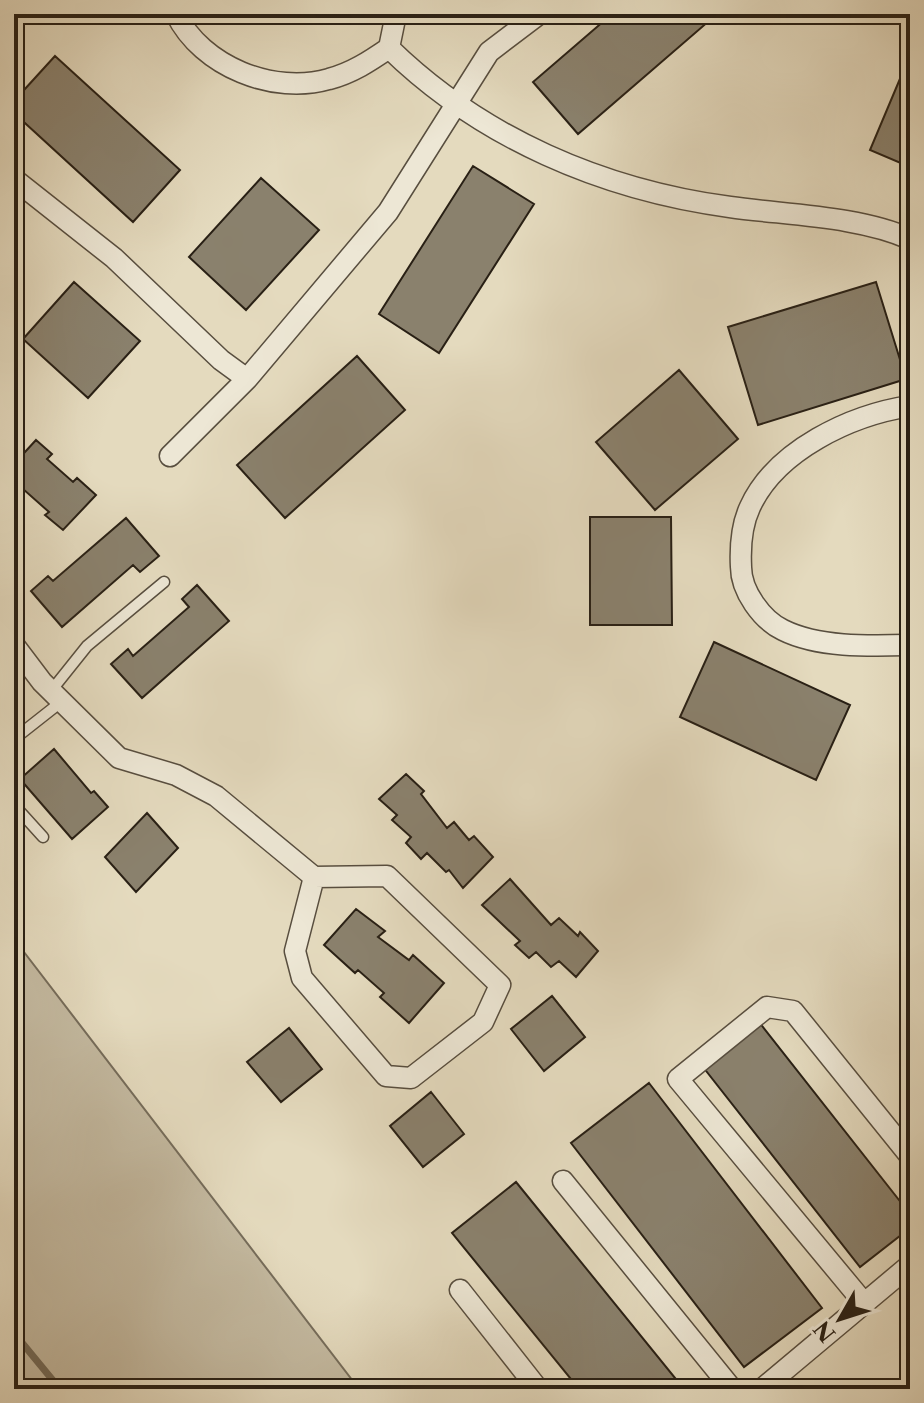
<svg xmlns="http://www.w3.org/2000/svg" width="924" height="1403" viewBox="0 0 924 1403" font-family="'Libre Caslon Text',serif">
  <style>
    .green { fill: #c4baa1; stroke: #766d5b; stroke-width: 2 }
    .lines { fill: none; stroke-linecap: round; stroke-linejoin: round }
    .stream { stroke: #736a58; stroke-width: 7 }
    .building { fill: #8a816d; stroke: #292015; stroke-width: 2 }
    .lane-casing { stroke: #584e3f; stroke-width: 13 }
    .street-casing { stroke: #584e3f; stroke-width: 23 }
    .lane { stroke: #ede7d5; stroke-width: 10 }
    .street { stroke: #ede7d5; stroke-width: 20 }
  </style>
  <rect width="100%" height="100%" fill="#e4dabe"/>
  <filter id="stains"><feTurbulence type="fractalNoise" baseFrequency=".0025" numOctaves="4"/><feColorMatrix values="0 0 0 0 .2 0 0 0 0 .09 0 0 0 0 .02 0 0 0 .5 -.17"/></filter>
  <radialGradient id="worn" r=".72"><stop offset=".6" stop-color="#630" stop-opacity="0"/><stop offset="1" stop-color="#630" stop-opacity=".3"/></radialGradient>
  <path class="green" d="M14,939L359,1389H33L14,1366Z"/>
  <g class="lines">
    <path class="stream" d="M14,1333L60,1389"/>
  </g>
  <path class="building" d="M612,14H703L709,21L578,134L533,82Z
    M910,55V167L870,150Z
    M55,56L180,170L133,222L14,113V101Z
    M473,166L534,204L439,353L379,314Z
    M261,178L319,230L246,310L189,257Z
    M74,282L140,341L88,398L23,339Z
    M876,282L906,379L758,425L728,327Z
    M357,356L405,410L285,518L237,465Z
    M679,370L738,439L655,510L596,442Z
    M36,440L52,454L47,459L73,482L77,478L96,495L63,530L45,515L49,512L22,488L19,491L14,486V464Z
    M590,517H671L672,625H590Z
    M126,518L159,556L140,572L133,565L62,627L31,591L48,576L53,581Z
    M197,585L229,621L142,698L111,664L128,649L133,656L189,607L182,599Z
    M714,642L850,705L816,780L680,717Z
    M54,749L91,793L94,791L108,807L72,839L20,779Z
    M406,774L424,791L421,794L447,828L454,822L469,840L474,836L493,857L463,888L449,870L446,872L427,853L421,859L406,843L411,837L392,820L397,815L379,799Z
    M147,813L178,848L136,892L105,857Z
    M510,879L551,925L559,918L578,936L580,932L598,951L576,977L559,961L551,967L536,952L529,958L515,945L520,941L482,905Z
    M356,909L385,931L378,937L409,960L413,955L444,983L409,1023L380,997L384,993L358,970L355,973L324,945Z
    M552,996L585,1037L544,1071L511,1029Z
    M759,1022L910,1214V1228L860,1267L703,1067Z
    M289,1028L322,1069L281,1102L247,1062Z
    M649,1083L822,1308L744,1367L571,1143Z
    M431,1092L464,1134L423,1167L390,1126Z
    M516,1182L684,1389H579L452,1233Z"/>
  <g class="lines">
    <g class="lane-casing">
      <path id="lane" d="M14,535H15
        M51,691L87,646L164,582
        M14,739L61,702
        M14,805L43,837"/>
    </g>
    <g class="street-casing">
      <path id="street" d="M176,14C202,67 274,95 329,79C352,73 370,61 389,48L396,14
        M389,48C481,138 603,190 730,207C786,215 859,216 910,239
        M14,179L114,258L221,360L247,379L388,212L489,52L539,14
        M910,406C851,415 776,450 750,507C741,526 740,547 741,567C741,591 762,620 783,630C819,648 871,646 910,645
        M170,456L247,379
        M14,645L42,682L119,758L176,775L216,796L314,877L295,951L302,978L386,1076L411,1078L483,1022L500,985L387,876L314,877
        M563,1181L732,1389
        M460,1290L538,1389
        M864,1303L678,1079L767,1007L793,1011L910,1156
        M762,1389L910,1265"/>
    </g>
    <use href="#lane" class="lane"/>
    <use href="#street" class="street"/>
  </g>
  <rect width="924" height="1403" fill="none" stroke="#e4dabe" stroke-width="48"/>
  <rect x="16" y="16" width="892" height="1371" fill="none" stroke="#292015" stroke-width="4"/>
  <rect x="24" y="24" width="876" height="1355" fill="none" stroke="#292015" stroke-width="2"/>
  <g transform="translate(840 1319) rotate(231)" stroke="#ede7d5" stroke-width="6" paint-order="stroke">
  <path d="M0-6L14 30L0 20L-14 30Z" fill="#292015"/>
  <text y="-12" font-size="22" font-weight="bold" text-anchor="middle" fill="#292015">N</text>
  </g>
  <rect width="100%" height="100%" filter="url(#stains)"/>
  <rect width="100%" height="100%" fill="url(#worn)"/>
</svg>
